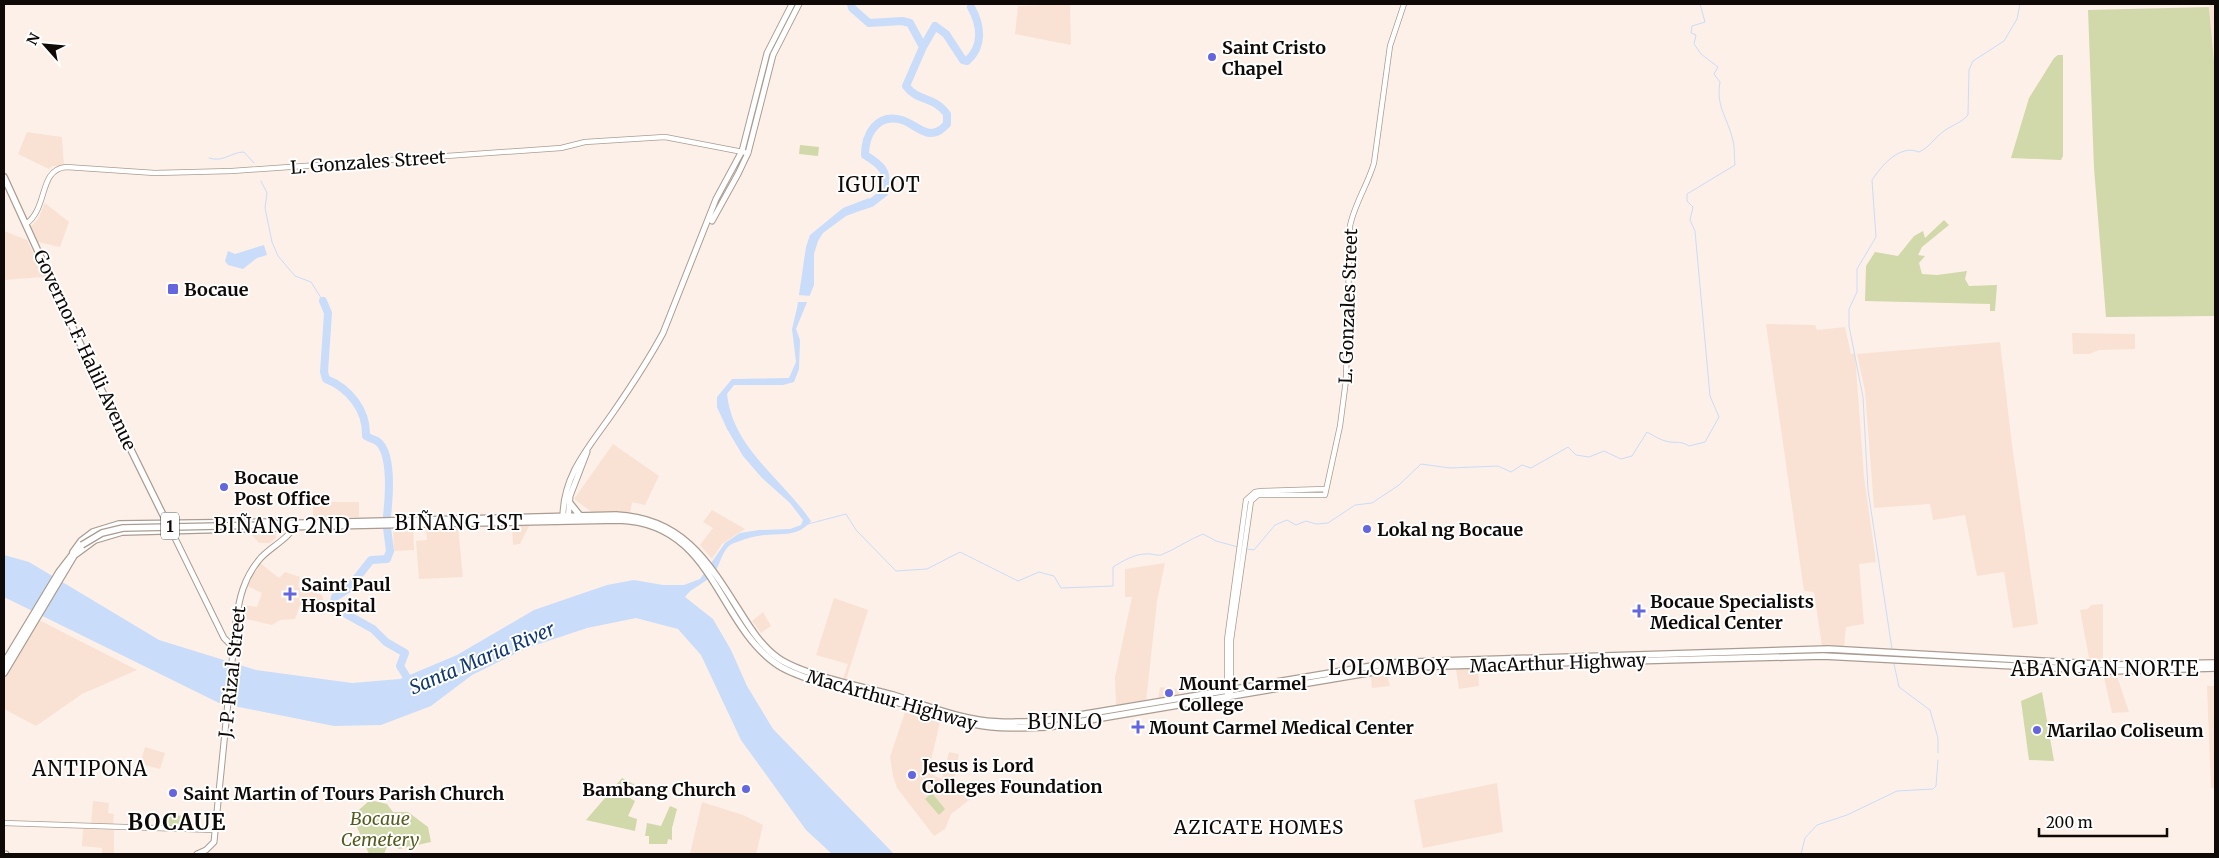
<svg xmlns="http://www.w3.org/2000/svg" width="2219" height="858" viewBox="0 0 2219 858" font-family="Merriweather,serif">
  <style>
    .built { fill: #f9e2d4 }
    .green { fill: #d1d8a9 }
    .water { fill: #c9dcf9 }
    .pier { fill: #fdf0e8 }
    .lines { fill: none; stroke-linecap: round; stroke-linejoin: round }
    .stream { stroke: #c9dcf9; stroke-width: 1 }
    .river { stroke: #c9dcf9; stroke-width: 8 }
    .tertiary-casing { stroke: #aa9c92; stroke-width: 6 }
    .secondary-casing { stroke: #aa9c92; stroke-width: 7 }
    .primary-casing { stroke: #aa9c92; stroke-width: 8 }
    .trunk-casing { stroke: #aa9c92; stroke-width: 8 }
    .tertiary { stroke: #fff; stroke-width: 4.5 }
    .secondary { stroke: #fff; stroke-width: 5 }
    .primary { stroke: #fff; stroke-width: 5.5 }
    .trunk { stroke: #fff; stroke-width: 5.5 }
    .trunk-bridge-casing { stroke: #aa9c92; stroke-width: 8; stroke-linecap: butt }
    .trunk-bridge { stroke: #fff; stroke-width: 5.5 }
    .poi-dot { fill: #6366df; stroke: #fff; stroke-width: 2 }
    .labels { text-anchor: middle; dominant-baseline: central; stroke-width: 4; stroke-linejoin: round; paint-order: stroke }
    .shield { fill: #fff; stroke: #575451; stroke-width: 1 }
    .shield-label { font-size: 16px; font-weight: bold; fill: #0f0a07 }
    .poi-label { font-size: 18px; font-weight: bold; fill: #0f0a07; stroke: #fff; text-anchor: start }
    .street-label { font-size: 18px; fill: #0f0a07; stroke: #fff }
    .park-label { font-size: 18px; font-style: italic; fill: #555b1d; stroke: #fff }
    .water-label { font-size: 19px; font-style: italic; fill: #10386f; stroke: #fff }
    .neighbourhood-label { font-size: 19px; letter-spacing: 1px; fill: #0f0a07; stroke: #fff }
    .quarter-label { font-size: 20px; letter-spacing: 1px; fill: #0f0a07; stroke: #fff }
    .district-label { font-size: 22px; font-weight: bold; letter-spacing: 1px; fill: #0f0a07; stroke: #fff }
  </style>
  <rect width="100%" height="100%" fill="#fdf0e8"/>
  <path class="built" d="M1070,4L1071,45L1015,34L1018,6Z
    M2209,4H2215V73L2213,54Z
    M27,132L62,137L64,166H52L49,169L18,154Z
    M45,203L69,222L60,247L38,242L31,226L38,219Z
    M4,231L27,240L45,277L4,280Z
    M1766,324L1815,325L1817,330L1845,327L1851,354L1855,353L1864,477L1876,562L1859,564L1864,624L1846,627L1844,647L1822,646L1814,592L1804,591Z
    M2072,333L2135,334V349L2099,350L2089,354H2073Z
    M2000,342L2012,445L2038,624L2013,628L2004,572L1977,576L1965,515L1933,520L1930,504L1874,508L1865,391L1857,354Z
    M613,444L659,476L645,505L632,502L630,513H593L574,499Z
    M313,502H359V517H313Z
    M712,510L745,529L722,544L712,559L700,545L713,528L703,522Z
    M530,524L520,544L513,545L512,525Z
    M393,527H413L414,550L394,551Z
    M426,527H458L463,577L419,579L416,541L427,540Z
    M248,531H275L276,538L270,543H259Z
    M260,563L279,578L285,572L300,577L298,587L322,595L324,602L316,608L300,605L295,619L280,620L272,625L242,618L244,605L257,607L262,593L247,586Z
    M1165,563L1157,601L1146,702L1116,706L1115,677L1132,597H1125V569Z
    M834,598L868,610L846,680L843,679L848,664L816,655Z
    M2103,604V659L2089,658L2080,610L2088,609L2091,605Z
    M763,612L771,626L761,633L752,621Z
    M39,620L137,670L82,694L36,726L4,709V679Z
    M1456,669H1478L1479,686L1459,689Z
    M2103,673H2116L2129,712L2112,713Z
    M1387,675L1390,686L1372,688L1371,677Z
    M2207,686H2215V788H2211Z
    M1160,687L1179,689V698L1158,701Z
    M905,712L940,722L928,773L942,779L949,752L959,754L954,781L972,798L951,814L945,829L934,836L897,788L893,776L890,757Z
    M145,747L165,753L160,769L140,764Z
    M1497,783L1503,832L1423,848L1414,800Z
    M93,801L109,803L108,813L114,814L113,826L91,824Z
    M702,802L743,815L763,825L756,854H690Z
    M83,829L114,830V853H102V848L82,846Z"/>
  <path class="green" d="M2209,7L2215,73V316L2106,317L2094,168L2088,10Z
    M2058,55H2063V156L2061,160L2011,158L2029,98L2054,58Z
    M800,145L819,147L818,156L799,154Z
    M1944,220L1949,225L1922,247L1918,255L1925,256L1919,263L1922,274L1937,275L1967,271L1965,279L1969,286L1997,285L1995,311H1990V304L1865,301L1866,266L1875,252L1898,256L1914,236L1923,231L1925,238Z
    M2042,692L2054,761L2029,760L2021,701Z
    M622,778L635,785L628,797L635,801L628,816L637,819L635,831L586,820Z
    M932,793L945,809L939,815L925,799Z
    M370,800L387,804L393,812H408L428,827L431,842L399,849L394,846L387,847L384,854H369L352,816Z
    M670,806L677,809L672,828V840L668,839L667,844H649V836H645L647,823L661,826Z
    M166,815L189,816L188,828L165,827Z"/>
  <path class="water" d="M869,198L873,206L846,216L823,233L818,241L814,254V285L796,329L800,340L799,369L794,382L783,385H734L727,394C733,449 782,478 811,521C797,539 778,532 758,536C750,537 739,541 732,544C722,549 721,564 714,573C705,584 692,587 685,597L713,619L731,650L747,686L773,729L894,854H832L806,830L741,740L701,655L678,629L636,618L587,628L527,648L472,675L431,706L381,725L334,726L219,703L4,597V555L29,562L159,640L256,670L352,683L400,679L457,655L534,610L607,585L634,580L663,585H684L700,579L725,543L740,533L759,530L790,529L801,525L803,520L790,503L762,478L743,456L727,429L717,407V397L732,379L789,378L796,362L792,329L797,308L806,247L810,235L843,208Z
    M264,245L267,255L257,258L243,269L228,265L225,261L228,251L235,254Z"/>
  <path class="pier" d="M797,295L813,296L810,302H796Z"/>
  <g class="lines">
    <path class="stream" d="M209,158C223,163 231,152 244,152L254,163
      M261,181L267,193L265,208L272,242L278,256L295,276L311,282L323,301
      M808,524L846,514L856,530L896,571L927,569L960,552L1018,581L1039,572L1054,576L1061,588L1113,586V567C1123,561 1134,554 1146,554C1151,553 1155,556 1161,555C1176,549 1188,540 1203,534L1216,541L1238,547
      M1247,549L1254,550L1275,525L1287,520L1296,525L1306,521L1316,524L1328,523L1355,505L1372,503L1399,485L1421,464L1450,468L1498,466L1511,472L1522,465L1531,468L1568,447L1576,455L1589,457L1604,451L1621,459L1632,456L1647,432C1654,436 1662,441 1670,442C1678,443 1681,441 1689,446L1705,442L1719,417L1710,396L1695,231L1690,220L1693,207L1687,201V194L1735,165C1734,156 1735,145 1732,137C1726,115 1716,106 1720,82L1714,74L1718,67L1701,54L1694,44L1696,35L1691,33L1692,26L1705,22L1700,4
      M1892,649L1868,490L1863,397L1849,326V309L1857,292V269L1876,237L1872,180C1882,165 1900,144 1919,152C1929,148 1935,137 1944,131C1952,125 1961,123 1968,115L1969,70L1973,61L2004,41L2017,19L2020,4
      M1894,664L1899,687L1930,710L1938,738V753
      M1801,854L1805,838L1817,825L1847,815L1897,791L1933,789L1936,786L1938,760"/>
    <path class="river" d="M851,4L852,8L869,23L902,21L910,23L923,47
      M862,206L871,203L885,192C888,171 883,166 865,155C865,134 877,113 902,120C912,123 920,132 930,133C938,133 942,129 947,124V114C933,95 919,103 906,86L923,47L935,26L946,34L963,60L967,61C984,46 981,25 971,7
      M323,301L328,313L324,372L326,379C349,388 367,410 366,436C369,438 373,439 377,441C393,452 389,498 387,516
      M387,528L390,551L387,559L371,560L348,589L335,597L334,603L337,609L373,629L386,642L405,653L400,666L411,684"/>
    <g class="tertiary-casing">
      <path id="tertiary" d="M26,224C49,207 38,170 66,167L155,173L232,171L561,148L585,142L665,137L748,153
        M1227,693V640L1246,500L1255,492L1261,491L1326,489
        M1231,693V640L1251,501L1258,495H1325L1340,426L1346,380L1350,226C1354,205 1368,184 1374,163L1390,46L1404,4
        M4,823L215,830"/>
    </g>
    <g class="secondary-casing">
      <path id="secondary" d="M712,221L738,174L748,153L773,55L799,4
        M563,519C562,476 589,447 612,414C630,388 648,361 663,333L716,199L742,151L767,53L792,4
        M568,520L570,496L587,452
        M171,530L224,638L234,648
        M4,854H6
        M197,854L206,850L214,842L236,622C239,598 244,578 259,560C268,548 293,537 294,524"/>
    </g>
    <g class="primary-casing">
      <path id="primary" d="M4,177L100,387L167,523
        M73,552L81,541L93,532L119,524L274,522
        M76,554L95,540L122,532L276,528"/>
    </g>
    <g class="trunk-casing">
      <path id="trunk" d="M569,502L581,517
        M267,524L616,515C682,518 708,561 740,612C750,628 762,647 778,658C802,675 863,687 893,695C919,703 945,714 973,719C996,724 1020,722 1044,721L1390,663L1439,661L1828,649L2113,665L2215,663
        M262,525L279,527L619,520C713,523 716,620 775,663C799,681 862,692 893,701C920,709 946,719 973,724C998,729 1023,728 1048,727L1391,669L1439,666L1823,656L2112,671L2215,668
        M4,663L59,572L76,550
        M4,673L78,549"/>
    </g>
    <use href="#tertiary" class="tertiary"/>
    <use href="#secondary" class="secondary"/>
    <use href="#primary" class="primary"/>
    <use href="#trunk" class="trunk"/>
    <g class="trunk-bridge-casing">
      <path id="trunk-bridge" d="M82,545L102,533L123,528L262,525"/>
    </g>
    <use href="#trunk-bridge" class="trunk-bridge"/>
  </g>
  <g class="poi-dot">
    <circle cx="1212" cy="57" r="5"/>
    <rect x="167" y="283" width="12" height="12" rx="2.5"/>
    <circle cx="224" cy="487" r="5"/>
    <circle cx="1367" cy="529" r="5"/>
    <path d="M287.5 586.5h5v5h5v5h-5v5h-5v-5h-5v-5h5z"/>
    <path d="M1636.5 603.5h5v5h5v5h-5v5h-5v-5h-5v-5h5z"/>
    <circle cx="1169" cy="693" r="5"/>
    <path d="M1135.5 719.5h5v5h5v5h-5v5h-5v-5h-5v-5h5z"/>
    <circle cx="2037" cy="730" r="5"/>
    <circle cx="912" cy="775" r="5"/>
    <circle cx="746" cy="789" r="5"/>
    <circle cx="173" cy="793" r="5"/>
  </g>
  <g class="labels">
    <rect class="shield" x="161" y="512.5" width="18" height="27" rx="4"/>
    <g class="shield-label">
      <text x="170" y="526">1</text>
    </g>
    <g class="poi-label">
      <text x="1222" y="47">Saint Cristo<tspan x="1222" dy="21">Chapel</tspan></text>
      <text x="184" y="289">Bocaue</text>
      <text x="234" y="477">Bocaue<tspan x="234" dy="21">Post Office</tspan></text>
      <text x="1377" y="529">Lokal ng Bocaue</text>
      <text x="301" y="584">Saint Paul<tspan x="301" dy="21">Hospital</tspan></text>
      <text x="1650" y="601">Bocaue Specialists<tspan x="1650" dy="21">Medical Center</tspan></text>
      <text x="1179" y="683">Mount Carmel<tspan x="1179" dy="21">College</tspan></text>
      <text x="1149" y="727">Mount Carmel Medical Center</text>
      <text x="2047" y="730">Marilao Coliseum</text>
      <text x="922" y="765">Jesus is Lord<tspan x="922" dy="21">Colleges Foundation</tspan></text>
      <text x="736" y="789" text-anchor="end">Bambang Church</text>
      <text x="183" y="793">Saint Martin of Tours Parish Church</text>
    </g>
    <g class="street-label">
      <text transform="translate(368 162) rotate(-4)">L. Gonzales Street</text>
      <text transform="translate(1348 306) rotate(-88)">L. Gonzales Street</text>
      <text transform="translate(85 350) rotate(65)">Governor F. Halili Avenue</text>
      <text transform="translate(1558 663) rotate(-2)">MacArthur Highway</text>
      <text transform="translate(232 672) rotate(-84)">J. P. Rizal Street</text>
      <text transform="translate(892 700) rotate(16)">MacArthur Highway</text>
    </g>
    <g class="park-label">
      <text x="380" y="818">Bocaue<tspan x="380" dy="21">Cemetery</tspan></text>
    </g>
    <g class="water-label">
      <text transform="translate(482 658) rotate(-23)">Santa Maria River</text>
    </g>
    <g class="neighbourhood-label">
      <text x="1259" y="827">AZICATE HOMES</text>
    </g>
    <g class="quarter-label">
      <text x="879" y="184">IGULOT</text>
      <text x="459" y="522">BIÑANG 1ST</text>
      <text x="282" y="525">BIÑANG 2ND</text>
      <text x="1389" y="667">LOLOMBOY</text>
      <text x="2105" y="668">ABANGAN NORTE</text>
      <text x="1065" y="721">BUNLO</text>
      <text x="90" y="768">ANTIPONA</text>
    </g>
    <g class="district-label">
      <text x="177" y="822">BOCAUE</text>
    </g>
  </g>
  <rect width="2219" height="858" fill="none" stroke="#0f0a07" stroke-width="10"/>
  <g transform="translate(45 45) rotate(297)" stroke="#ffffff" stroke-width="4" paint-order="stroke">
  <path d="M0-4L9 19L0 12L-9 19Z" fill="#0f0a07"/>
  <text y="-8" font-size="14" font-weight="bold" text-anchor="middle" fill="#0f0a07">N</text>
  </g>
  <path d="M2039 828v8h128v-8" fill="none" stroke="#0f0a07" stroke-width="2.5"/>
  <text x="2046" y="828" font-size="15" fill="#0f0a07" stroke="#ffffff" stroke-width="4" paint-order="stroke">200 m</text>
</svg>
